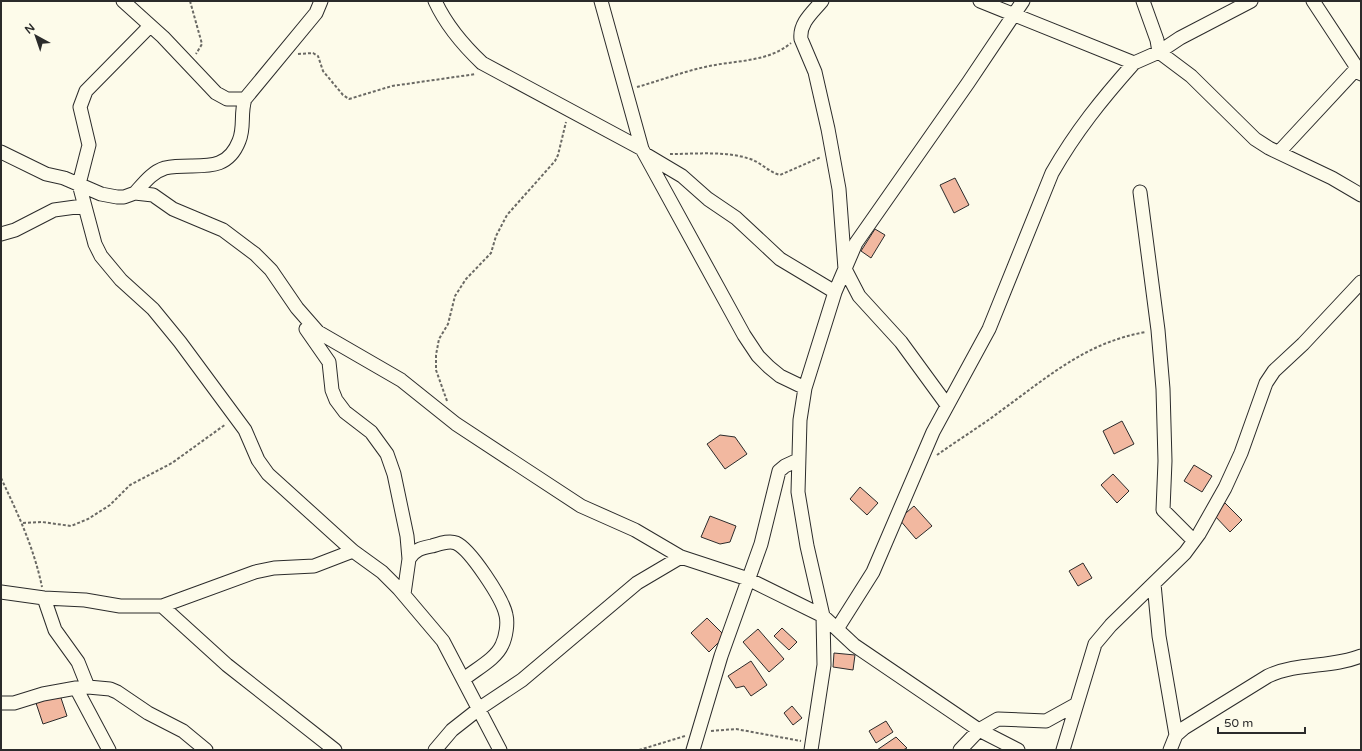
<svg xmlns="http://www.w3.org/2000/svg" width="1362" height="751" viewBox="0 0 1362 751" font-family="'Varela Round',sans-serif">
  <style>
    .building { fill: #f2b8a0; stroke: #2b2b2b }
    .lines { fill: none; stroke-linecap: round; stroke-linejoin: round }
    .minor-casing { stroke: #2b2b2b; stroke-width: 15 }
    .path { stroke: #6a6964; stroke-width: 2; stroke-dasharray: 3 2; stroke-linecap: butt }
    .minor { stroke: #fdfbea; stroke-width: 13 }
  </style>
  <rect width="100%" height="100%" fill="#fdfbea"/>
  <path class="building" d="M955,178L969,205L954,213L940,185Z
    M875,229L885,235L871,258L861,251Z
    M1122,421L1134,444L1114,454L1103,431Z
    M720,435L735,437L747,454L725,469L707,444Z
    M1194,465L1212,476L1202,492L1184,481Z
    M1113,474L1129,491L1117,503L1101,485Z
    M860,487L878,503L867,515L850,499Z
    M1225,503L1242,520L1230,532L1214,515Z
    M914,506L932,526L916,539L899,519Z
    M710,516L736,526L730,542L720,544L701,537Z
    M1083,563L1092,578L1078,586L1069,571Z
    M707,618L725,636L709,652L691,633Z
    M782,628L797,642L789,650L774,636Z
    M758,629L784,659L769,672L743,642Z
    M834,653L855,655L853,670L833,667Z
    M751,661L767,685L751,696L744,686L736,688L728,676Z
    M60,695L67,716L43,724L36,703Z
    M792,706L802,718L793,725L784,713Z
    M886,721L893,732L876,743L869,731Z
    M896,737L907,748L903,750H877Z"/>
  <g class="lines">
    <g class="minor-casing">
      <path id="minor" d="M123,1L163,37L216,93L227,99H245
        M435,1C446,25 463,45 482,63L642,149
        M601,1L642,149L744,335L758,356L769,367L780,376L805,388
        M822,1C813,12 799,23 801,39L815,72L828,129L839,189L845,269L859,296L901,342L947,405
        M980,1L1134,63L1159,52L1191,76L1255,139L1269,148L1332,178L1361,195
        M1143,1L1157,40L1159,52L1180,38L1251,1
        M1313,1L1361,74
        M150,26L86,91L80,107L89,145L79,184L95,244L101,256L121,280L153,309L180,342L245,430L258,460L268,474L353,551L382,572L399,589L443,641L500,750
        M1,152L46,174L64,178L101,194L117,197H124L135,193L153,195L173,209L223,230L255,254L271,270L297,308L318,332L401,380L456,424L581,506L635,530L681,557L748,579L823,616L854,645L979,730L1018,750
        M1279,152L1357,68
        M645,154L682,176L708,199L736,218L780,259L835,292
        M1140,192L1158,330L1163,389L1165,461L1163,510L1194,541
        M135,193C144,183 152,172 165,168C194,161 225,177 239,141C245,127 240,114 245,99L316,13L321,1
        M1,234L15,230L54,210L83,206
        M306,329L329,362L332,390L336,400L345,412L371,432L387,454L394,474L407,536L409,559
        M1154,584L1159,636L1176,735
        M1,592L44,598L85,600L120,606H162L255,572L274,568L314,566L353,551
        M404,594L409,559C415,549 422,548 432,546C439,544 449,540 456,543C470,549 503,599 506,615C508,623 506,637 502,645C496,659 476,669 464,679
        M44,598L55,630L78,662L88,687
        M162,606L227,665L335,750
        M837,629L873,572L933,432L989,329L1052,173C1076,131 1102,99 1134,63
        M76,688L109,750
        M1,703H14L43,694L76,688L88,687L110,689L117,692L148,713L183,731L206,750
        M435,750L452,730L480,708L522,680L637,583L681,557
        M693,750L721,656L761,544L779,471L785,466L798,460
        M811,750L824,665L823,616L807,546L798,492L800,420L805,388L835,292L856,243L968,83L1023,1
        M960,750L979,730L998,719L1046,721L1075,705
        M1063,750L1095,644L1111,625L1185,553L1199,534L1225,488L1241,453L1266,383L1274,371L1303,344L1361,282
        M1170,750L1176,735L1184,728L1268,676C1298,662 1331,668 1361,656"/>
    </g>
    <path class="path" d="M190,1L202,44L196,54
      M298,54L313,53L318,56L323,71L343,95L349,99L392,86L476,74
      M637,87C659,81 682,72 705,67C734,60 767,63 791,43
      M670,154C695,154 724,151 747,158C760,161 768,172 780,175L821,157
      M447,401L436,370V355L439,339L448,324L455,296L466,279L491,253L496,236L507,215L555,161L558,155L566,122
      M937,455C958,440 981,426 1002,410C1049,376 1087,342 1146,332
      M1,478C18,514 34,548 42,587
      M23,523L42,522L71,526L88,519L110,505L130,485L172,463L226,424
      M711,731L736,729L801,741
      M639,750L685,736"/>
    <use href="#minor" class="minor"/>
  </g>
  <rect width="1362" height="751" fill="none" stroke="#2b2b2b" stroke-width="4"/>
  <g transform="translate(36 36) rotate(320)" stroke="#fdfbea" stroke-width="3" paint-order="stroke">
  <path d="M0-3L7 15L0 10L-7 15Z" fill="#2b2b2b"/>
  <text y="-6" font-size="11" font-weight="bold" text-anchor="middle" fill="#2b2b2b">N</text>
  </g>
  <path d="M1218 727v6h87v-6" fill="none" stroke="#2b2b2b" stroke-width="2"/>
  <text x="1224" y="727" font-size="12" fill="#2b2b2b" stroke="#fdfbea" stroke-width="3" paint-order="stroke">50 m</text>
</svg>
